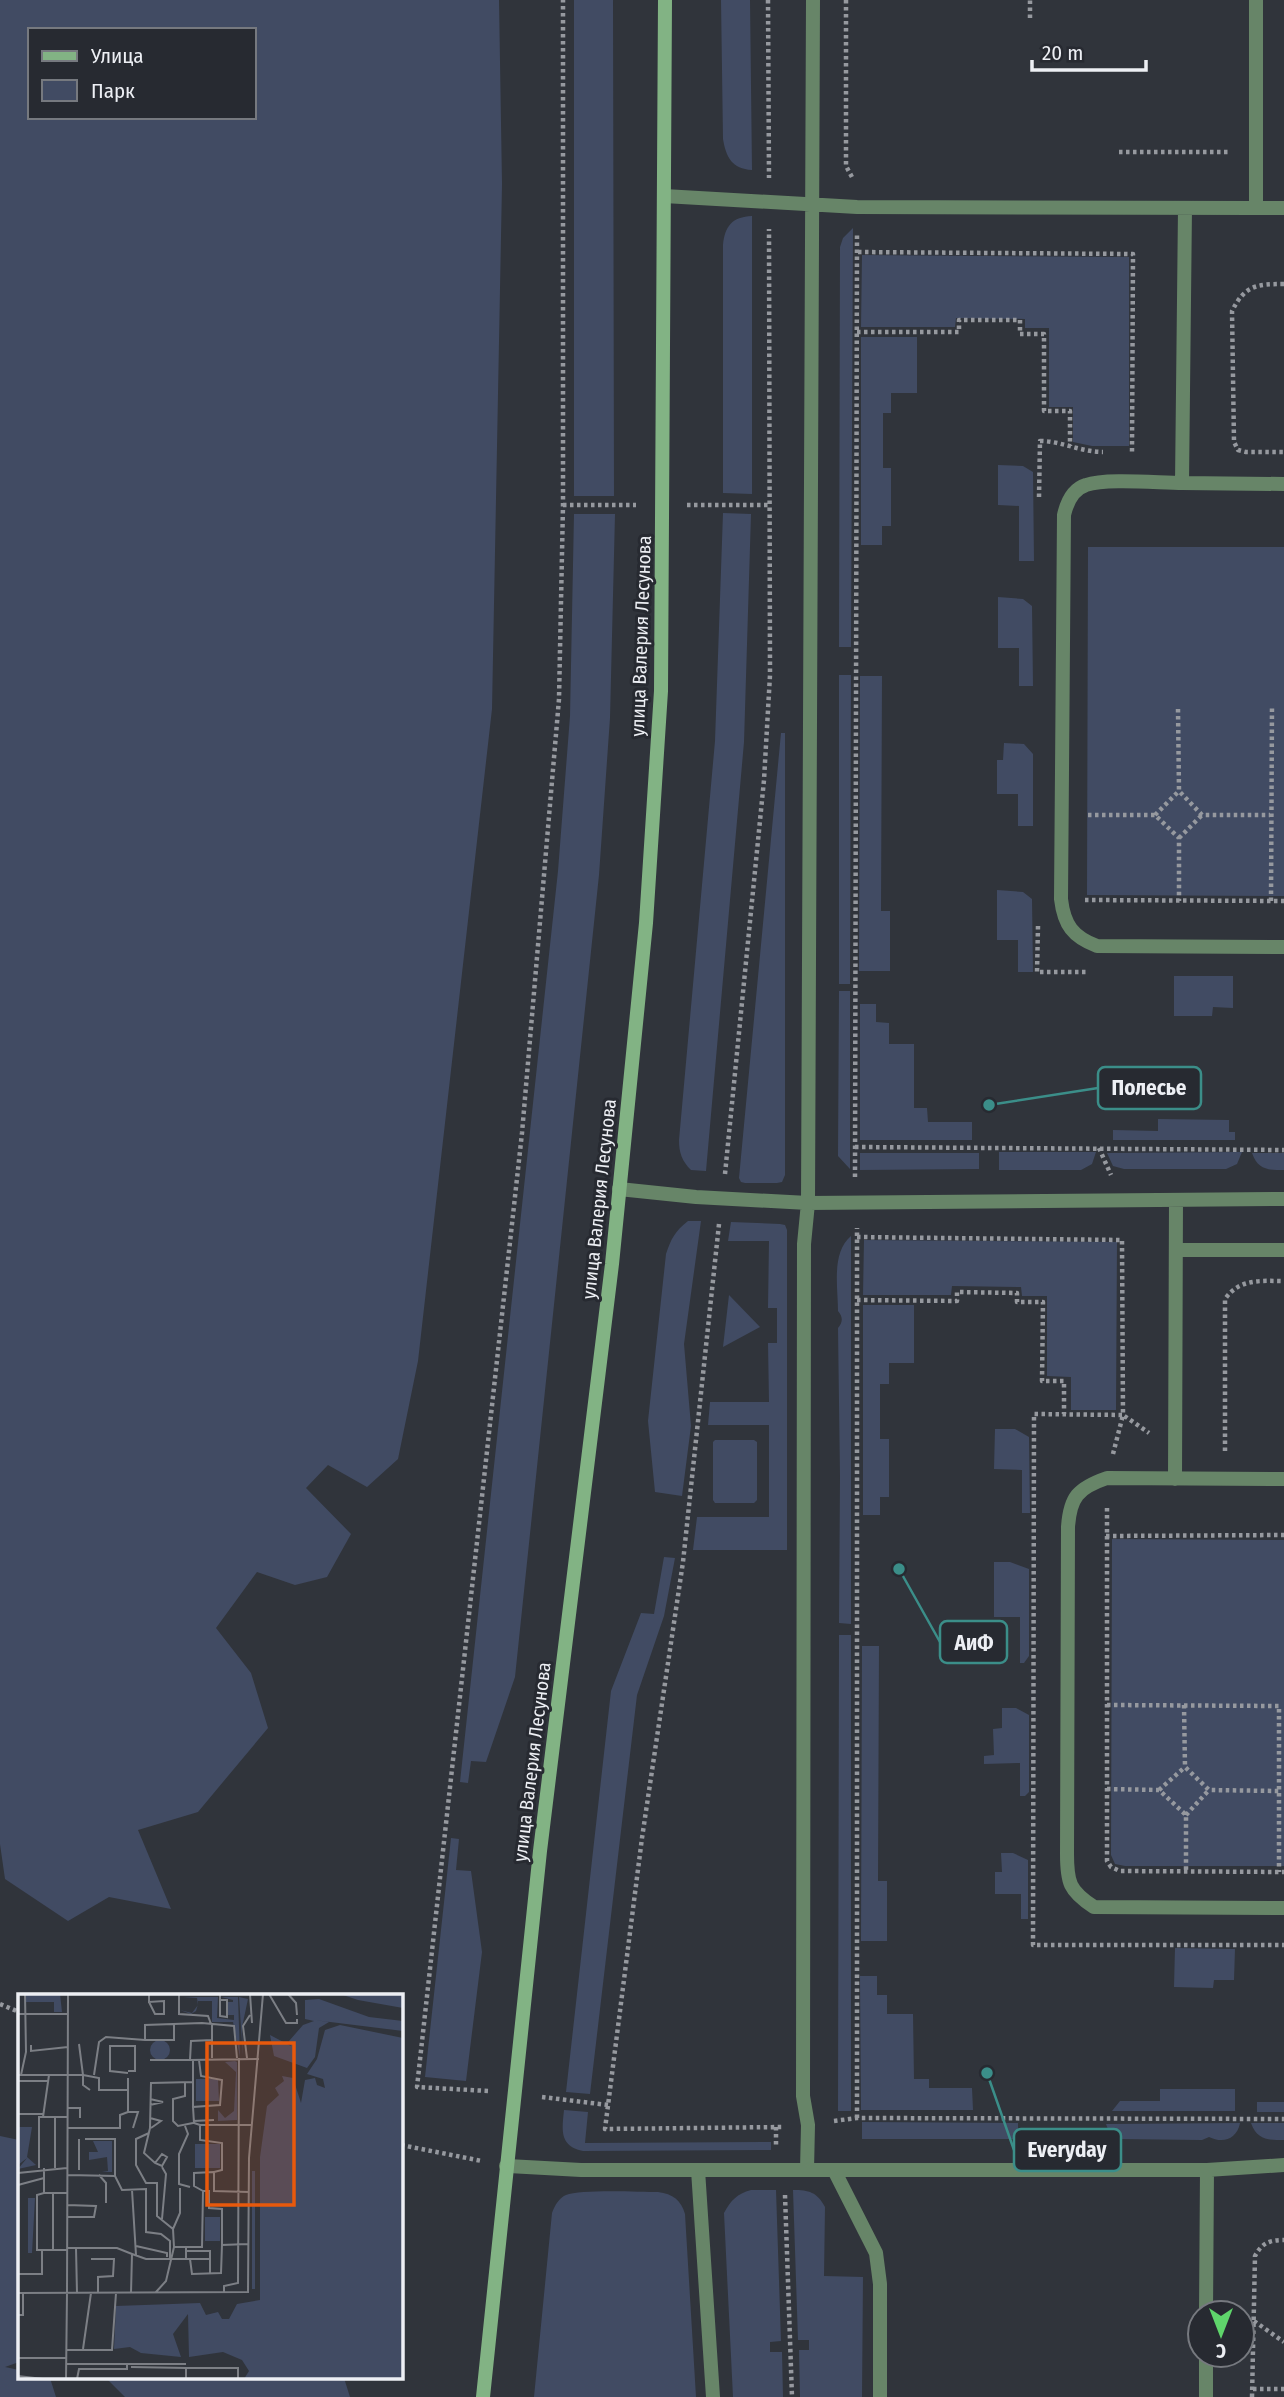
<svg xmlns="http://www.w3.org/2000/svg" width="1284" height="2397" viewBox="0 0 1284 2397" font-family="'Fira Sans Condensed',sans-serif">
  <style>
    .green { fill: #414b63; fill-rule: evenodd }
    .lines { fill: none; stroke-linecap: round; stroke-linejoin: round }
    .path { stroke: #96999f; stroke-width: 4.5; stroke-dasharray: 3.5 3.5; stroke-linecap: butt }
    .service { stroke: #678568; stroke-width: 14 }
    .secondary { stroke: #82b384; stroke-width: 14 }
    .labels { text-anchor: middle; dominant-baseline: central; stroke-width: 6; stroke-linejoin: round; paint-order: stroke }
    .street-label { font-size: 19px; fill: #edeff4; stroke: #272a31 }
    .inset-road { fill: none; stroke: #7c7f85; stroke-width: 2 }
    .view { fill: #e8590c; fill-opacity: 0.15; stroke: #e8590c; stroke-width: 3.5 }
    .inset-edge { fill: none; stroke: #edeff4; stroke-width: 3.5 }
    .leader { fill: none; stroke: #3b8e89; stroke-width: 2.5 }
    .callout-dot { fill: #3b8e89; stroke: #272a31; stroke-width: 2.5 }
    .callout { fill: #272a31; stroke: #3b8e89; stroke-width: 2.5 }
    .callout-label { font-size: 21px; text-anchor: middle; font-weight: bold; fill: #edeff4 }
  </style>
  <rect width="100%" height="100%" fill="#30343b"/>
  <path class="green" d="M0,0H499L502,184L492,709L418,1361L398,1459L367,1487L328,1465L306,1488L351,1534L327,1577L295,1585L257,1572L216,1628L251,1673L268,1728L198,1812L138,1830L171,1909L109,1897L68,1921L5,1879L0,1844ZM30,30H254V117H30Z
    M574,0H613L614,496H574Z
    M721,0H750L752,170C732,169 726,157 723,139Z
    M752,216V494L723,493V245C725,226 732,217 752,216Z
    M853,228L851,647H839L840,247L843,238Z
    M862,255L1129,257V446H1092L1073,442V407H1049V328H1025V319L956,318L955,327H861Z
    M861,337H917V393H891V413H883V468H891V526H882V545H861Z
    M998,465L1023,466L1033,472L1034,561H1019V506L998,505Z
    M723,513L751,514L744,742L706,1171L691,1170C682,1161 679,1153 679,1140L715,741Z
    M574,514H615L610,718L599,875L515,1677L486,1762L471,1761L468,1783L460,1782L558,871L570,716Z
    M1088,547H1284V896L1087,895Z
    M998,597L1023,599L1032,606L1033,686H1019V648H998Z
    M839,675H851L850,984H839Z
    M860,676H882L881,911H890V971H859Z
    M781,733H785V1175L782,1182L777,1183H745L741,1182L739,1178Z
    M1004,743L1024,744L1033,754V826H1018V794H997V760H1003Z
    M997,890L1023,892L1032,899L1033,972H1018V940H997Z
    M1174,976H1233V1008L1213,1007L1212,1016H1174Z
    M839,991H850V1169L838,1156Z
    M860,1004H876V1022L889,1023V1044H914V1108H927L928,1122H972V1140H860Z
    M1158,1119L1229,1120V1132H1235V1140H1113V1130L1158,1131Z
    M999,1152H1096L1092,1164L1081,1170H999Z
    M1242,1152L1237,1164L1226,1169H1124L1113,1166L1107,1153Z
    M860,1153H979V1169L860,1170Z
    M1252,1153H1284V1170C1268,1170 1258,1170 1252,1153Z
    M688,1221H701L684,1344L691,1426L682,1496L655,1492L648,1421L666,1254C671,1239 675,1231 688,1221Z
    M731,1222L780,1224L785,1225L787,1230V1550H693L697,1517H769V1425H708L710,1402H769L768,1343H777V1308H768L769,1241H728Z
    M851,1236V1624L839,1623L840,1477L838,1328C843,1322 843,1317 838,1311C838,1287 831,1253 851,1236Z
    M864,1240L1117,1242L1116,1410H1071V1377L1047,1376V1296H1022L1021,1287L952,1286L951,1295H863Z
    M729,1295L760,1327L723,1347Z
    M863,1305H914V1363H889V1384H880V1439H889V1497H880V1515H863Z
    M995,1429H1015L1029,1437L1030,1513H1022V1470L994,1469Z
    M715,1440H754L757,1442V1500L754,1503H715L713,1500V1442Z
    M1112,1539L1284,1540V1866H1125L1115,1864L1111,1855Z
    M664,1557L675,1558L664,1616L637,1695L590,2094L566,2092L611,1691L641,1613L654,1614Z
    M994,1562H1010L1029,1569V1656L1024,1663H1020V1617H994Z
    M839,1635H851V2111H838Z
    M862,1646H879L878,1881H887V1941H861Z
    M1002,1708H1016L1029,1715V1792L1025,1796H1020V1763L984,1764V1756L994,1755L993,1729L1002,1728Z
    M451,1838L459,1839L456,1870L471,1871L482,1952L466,2081L425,2077Z
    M1001,1853H1013L1028,1860V1919H1021V1894H995V1872H1002Z
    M1175,1948L1235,1949L1234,1980H1214L1213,1988L1174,1987Z
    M860,1976H877V1995H887V2014H913L914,2079H929V2088H972L973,2110H861Z
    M1160,2089H1235V2111H1112L1120,2101H1160Z
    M1257,2102H1284V2112H1257Z
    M564,2110L588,2112L585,2143L771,2142V2150L583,2151C559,2146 562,2130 564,2110Z
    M862,2122L1018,2123V2139H862Z
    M1240,2123C1237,2139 1223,2144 1209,2137L1202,2140L1118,2139L1109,2132L1106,2124Z
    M1251,2123H1284V2140C1268,2140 1257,2140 1251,2123Z
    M0,2136L19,2140V2362L5,2367L19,2370V2378H50L56,2397H0Z
    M751,2190H776L781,2341L770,2342V2352H782L783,2397H733L724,2213C731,2200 737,2194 751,2190Z
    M793,2190C809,2190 817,2192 825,2207L824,2276L863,2277L862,2397H800L799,2350H809V2340H798Z
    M658,2192C673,2194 681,2200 685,2214L696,2397H534L552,2213C555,2205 559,2198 566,2195C580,2189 640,2192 658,2192Z
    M106,2378H344L350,2397H125Z"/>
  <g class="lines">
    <path class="path" d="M768,0L769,178
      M846,0V166L853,179
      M1030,18V0
      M1119,152H1230
      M858,252L1133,254L1132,452H1129
      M1284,284C1257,284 1245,285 1232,311L1234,442L1238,450L1246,452H1284
      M857,332H959V320H1020V334H1044V411H1070V446
      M1039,497L1040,441C1061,441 1081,452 1103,452
      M563,505H636
      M687,505H770
      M1178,709L1179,791L1202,815H1270
      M1088,815H1155L1179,838V901
      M1155,815L1179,791
      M1179,838L1202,815
      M1085,900L1284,901
      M1271,901L1272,705
      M1038,926L1037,972H1087
      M855,1147L1284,1150
      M1099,1148L1111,1175
      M725,1174L764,780L770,675L769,229
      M855,1177L857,234
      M719,1224L683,1562L642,1838L605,2129L783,2127
      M857,1237L1122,1240L1123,1415L1034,1414L1033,1945H1284
      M857,1300L957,1301V1292L1017,1293V1302H1043L1042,1381H1064V1414
      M1225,1451V1299C1240,1278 1261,1281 1284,1281
      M1113,1454L1123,1415L1149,1433
      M1107,1508V1861L1111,1867L1120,1871L1284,1872
      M1106,1536L1284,1535
      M1107,1705L1279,1706V1872
      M1184,1705L1185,1767L1209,1790L1279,1791
      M1107,1789L1159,1790L1186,1815V1872
      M1159,1790L1185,1767
      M1186,1815L1209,1790
      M0,2004L19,2012
      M488,2091L417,2087L522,1133L559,699L563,505V0
      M542,2097L608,2105
      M857,2118V1228
      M834,2121L857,2118L1284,2119
      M776,2127V2145
      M401,2145L482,2161
      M785,2195L792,2397
      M1254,2321L1284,2342
      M1253,2389H1284
      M1252,2397L1255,2256C1262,2243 1269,2240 1284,2240"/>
    <path class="service" d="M1256,0V208H1284
      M664,196L857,207L1256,208
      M1185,208L1182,483C1159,483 1106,478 1086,485C1073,489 1067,502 1064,515L1061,899C1064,925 1073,937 1097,946L1284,947
      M1182,483L1284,484
      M619,1189L696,1197L808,1203L1284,1199
      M1176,1250H1284
      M1175,1479L1176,1200
      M1284,1479L1107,1478C1078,1488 1070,1497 1068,1527L1067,1854C1067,1882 1069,1891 1094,1907L1284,1908
      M506,2166L581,2170H1207L1284,2165
      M698,2170L713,2397
      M807,2170L808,2125L803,2096L804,1244L808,1203L813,0
      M834,2170L876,2253L880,2284V2397
      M1206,2313L1207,2170
      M1206,2397V2355"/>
    <path class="secondary" d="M483,2397L540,1851L612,1264L646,923L661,691L665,0"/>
  </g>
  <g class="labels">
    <g class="street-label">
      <text transform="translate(641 636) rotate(-88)">улица Валерия Лесунова</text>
      <text transform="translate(599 1199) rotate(-84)">улица Валерия Лесунова</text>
      <text transform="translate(532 1762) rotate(-83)">улица Валерия Лесунова</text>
    </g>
  </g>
  <g transform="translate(18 1994)">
    <rect width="385" height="385" fill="#30343b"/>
    <path d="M8,0H42L44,18H36V8H7ZM322,0H385V14L340,6ZM165,3H200L199,24L216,26V21H210V8H215V6L203,3H220L222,63L215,28H194V7H180V10L178,17L173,20L162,16L174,19L180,11L179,4ZM221,3L230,5L224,33L225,63ZM301,5L351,23L385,27V37L296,26L311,28L301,34L297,63L289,74L256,62L252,41L273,52L271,47L285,31L296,27L287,25V6ZM322,31L385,44V385H226L231,377L224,366L205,358L171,363L170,320L155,340L163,363L123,359L112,353L96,355L98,312L182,309L188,321L200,318L204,325H211L219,310L242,306V163L249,112L261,101L257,94L266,87L264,82L275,84L283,109L287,86L297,84L299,91L307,94L305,85L289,80L299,65L307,36ZM132 56a10 10 0 1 1 20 0a10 10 0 1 1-20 0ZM217,67L219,68V126L200,127V116L207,124L216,117L218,78L207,68ZM178,85H200L201,107H178ZM0,133H14L9,163L18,171L0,175L9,164L0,171ZM75,147H94V178H84L90,177L89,163L71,166V158H80ZM177,150H202V174H177ZM234,177H237V295H234ZM10,204H17L14,259H10ZM187,223H202V247H187Z" fill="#414b63"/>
    <path class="inset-road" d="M131,0V8L146,7V20H137L131,8M161,0V20L190,22L193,30M232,0L234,29M251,0L268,29H279V25M270,0L278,9L279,21M202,6H209V23L202,22V0M0,20H50M156,31V46H127V31L184,29L216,32L219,64M194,46L173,47L172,66L241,65M13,51V57L50,53M194,64V31M229,64L225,32L232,21M132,66H172M181,66L183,82L204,86L202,111L175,113L176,129L182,131M110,77H117V52H92V77L110,79M0,81H65L61,50M3,81L8,58L7,0M76,81L81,48L88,43L127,46M1,87H31M167,88V102L155,105V127L160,132L175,129M72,96L65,91V81L81,84V96H110M132,111L145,108L132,105M175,113V66M50,114H62V124M110,118H120L115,134M0,120H25M25,123L31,81M132,124L143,127L133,134M175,127L196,126M167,132L170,140L161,160V190L172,193M49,134H102V121L110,118V84M131,139L118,145V171L128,189H139V222L155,235L156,253M61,145V176M67,145H97V182M137,169L144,160L149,163L144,172L137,169L126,159L132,134L133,89L175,88M21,174V123H50M26,174V199L19,201V256H35M37,174V123M0,179L49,174M50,181L97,182L104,196L128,195V238L143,240L152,247V265M81,181L88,189V209M0,191L26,184M114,196L118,261M185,197L176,192V179L196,178M195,197L231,198M196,197V178L204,176V149L182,146V131H234M26,199H49M35,199V256H49M49,211L78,212L76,223H50M144,225L148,180L144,173M155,235L162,219V194M118,252L149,259V263M50,254H99L114,260L113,299M58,254L59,299M168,257H192V265M114,260L128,265H192V279M73,265H96L95,282L80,283V299M168,265V253H184L185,197H191V214L204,215V251M172,265L174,280L203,279L204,251L230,250M0,280H24V256M138,298L148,287L156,253H168M206,298V292L220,289L221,64M0,299L230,298L231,164L245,0M49,299L50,0M0,321H5V299M65,355L73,299M48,356H94L98,299M0,364H48M48,370H168M113,373L168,374V385M168,374H220V385M0,382L25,385M48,385L49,299M59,385L61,375H109V369"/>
    <path class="view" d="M189,49H276V211H189Z"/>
    <rect width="385" height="385" class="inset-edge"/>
  </g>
  <path class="leader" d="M989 1105L1098 1088M899 1569L940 1642M987 2073L1014 2150"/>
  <g class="callout-dot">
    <circle cx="989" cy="1105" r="7"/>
    <circle cx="899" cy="1569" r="7"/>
    <circle cx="987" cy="2073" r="7"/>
  </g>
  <g class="callout">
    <rect x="1098" y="1067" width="103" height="42" rx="7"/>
    <rect x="940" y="1621" width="67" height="42" rx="7"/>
    <rect x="1014" y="2129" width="107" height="42" rx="7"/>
  </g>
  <g class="callout-label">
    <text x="1149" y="1095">Полесье</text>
    <text x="974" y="1650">АиФ</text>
    <text x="1067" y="2157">Everyday</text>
  </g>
  <rect x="28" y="28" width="228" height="91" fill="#272a31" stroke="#76797f" stroke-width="2"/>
  <rect x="42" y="51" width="35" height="10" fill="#82b384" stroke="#76797f" stroke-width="2"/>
  <text x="91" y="63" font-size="21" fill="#edeff4">Улица</text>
  <rect x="42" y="80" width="35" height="21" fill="#414b63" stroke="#76797f" stroke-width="2"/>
  <text x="91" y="98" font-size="21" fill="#edeff4">Парк</text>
  <g transform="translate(1221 2334) rotate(180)"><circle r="33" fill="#272a31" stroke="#76797f" stroke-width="2"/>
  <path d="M0-5L12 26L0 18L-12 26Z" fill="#5fd56b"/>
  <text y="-10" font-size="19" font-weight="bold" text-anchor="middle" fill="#edeff4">С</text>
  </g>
  <path d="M1032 60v10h114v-10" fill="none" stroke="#edeff4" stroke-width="3.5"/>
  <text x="1042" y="60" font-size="21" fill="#edeff4" stroke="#272a31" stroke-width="5" paint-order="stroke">20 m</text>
</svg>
